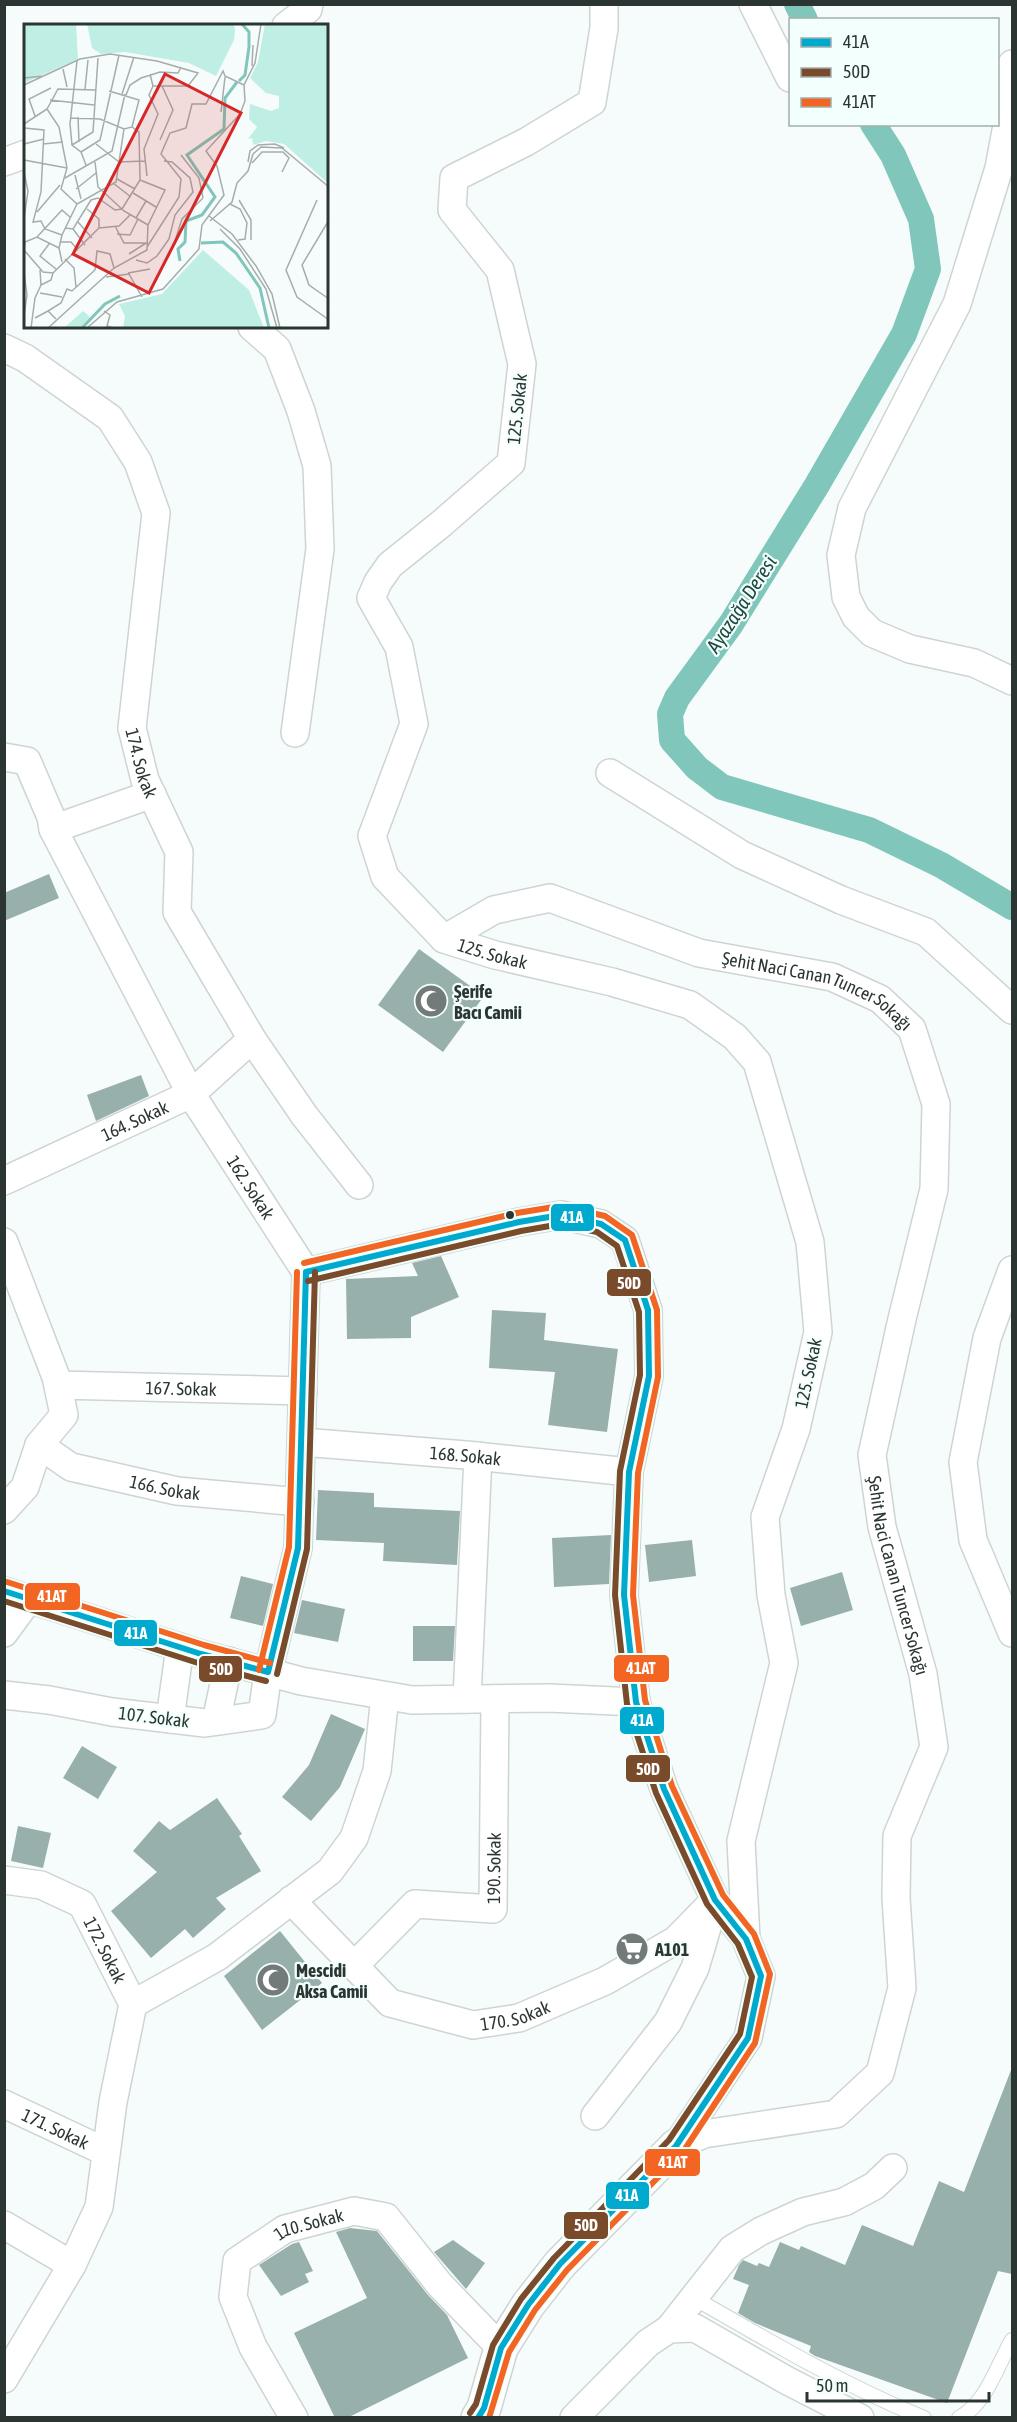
<svg xmlns="http://www.w3.org/2000/svg" width="1017" height="2422" viewBox="0 0 1017 2422" font-family="'Asap Condensed',sans-serif">
  <style>
    .lines { fill: none; stroke-linecap: round; stroke-linejoin: round }
    .canal { stroke: #80c6ba; stroke-width: 26 }
    .building { fill: #98b0ac }
    .lane-casing { stroke: #cdd5d3; stroke-width: 16 }
    .street-casing { stroke: #cdd5d3; stroke-width: 30 }
    .secondary-casing { stroke: #cdd5d3; stroke-width: 36 }
    .lane { stroke: #fefffe; stroke-width: 14 }
    .street { stroke: #fefffe; stroke-width: 27 }
    .secondary { stroke: #fefffe; stroke-width: 33 }
    .bus-1-casing { stroke: #f3fffc; stroke-width: 10 }
    .bus-2-casing { stroke: #f3fffc; stroke-width: 10 }
    .bus-3-casing { stroke: #f3fffc; stroke-width: 10 }
    .bus-1 { stroke: #00a9ce; stroke-width: 6 }
    .bus-2 { stroke: #7a4b2a; stroke-width: 6 }
    .bus-3 { stroke: #f26522; stroke-width: 6 }
    .bus-dot { fill: #2b3633; stroke: #f3fffc; stroke-width: 2 }
    .labels { text-anchor: middle; dominant-baseline: central; stroke-width: 4.5; stroke-linejoin: round; paint-order: stroke }
    .street-label { font-size: 18px; fill: #2b3633; stroke: #f3fffc }
    .poi-label { font-size: 18px; font-weight: bold; fill: #2b3633; stroke: #f3fffc; text-anchor: start }
    .water-label { font-size: 20px; font-style: italic; fill: #1e4941; stroke: #f3fffc }
    .inset-river { fill: none; stroke: #80c6ba; stroke-width: 3 }
    .inset-road { fill: none; stroke: #a5adab; stroke-width: 1.5 }
    .view { fill: #d62828; fill-opacity: 0.15; stroke: #d62828; stroke-width: 3 }
    .inset-edge { fill: none; stroke: #2b3633; stroke-width: 3 }
    .line-badge { stroke: #f3fffc; stroke-width: 2 }
    .badge-label { font-size: 16px; text-anchor: middle; font-weight: bold; fill: #fff }
  </style>
  <rect width="100%" height="100%" fill="#f6fcfb"/>
  <g class="lines">
    <path class="canal" d="M797,4L805,20
      M873,124L893,155L921,219L928,269L904,334L817,485L731,624L677,698L670,714L672,740L697,768L722,787L869,830L941,865L1012,907"/>
  </g>
  <path class="building" d="M49,874L59,898L4,921V893Z
    M419,949L484,996L443,1052L378,1005Z
    M141,1075L149,1096L96,1121L87,1095Z
    M441,1256L459,1297L411,1317V1338L347,1339L346,1279L418,1276L412,1263Z
    M492,1310L546,1313L544,1340L618,1349L607,1432L548,1425L555,1372L489,1368Z
    M318,1490L374,1493V1507L460,1511L457,1565L383,1561L384,1543L316,1540Z
    M611,1535L609,1584L554,1587L552,1538Z
    M692,1540L696,1576L649,1582L645,1545Z
    M842,1572L853,1610L801,1626L790,1588Z
    M241,1576L273,1584L263,1626L230,1618Z
    M302,1600L345,1609L338,1642L294,1633Z
    M413,1626H455L453,1661H413Z
    M331,1714L365,1729L340,1787L311,1821L282,1797L309,1765Z
    M82,1746L117,1767L98,1799L63,1778Z
    M217,1798L242,1834L239,1836L261,1871L216,1898L226,1909L193,1938L185,1929L151,1958L111,1911L157,1872L133,1851L159,1821L170,1830Z
    M18,1826L51,1833L43,1868L11,1861Z
    M280,1931L322,1983L262,2030L224,1976Z
    M1011,2070L1012,2274L998,2271L947,2403L815,2356L809,2352L811,2346L755,2323L738,2313L749,2285L733,2279L739,2265L743,2260L757,2266L759,2263L769,2267L780,2242L799,2250L801,2246L845,2265L862,2225L913,2246L939,2181L964,2192Z
    M350,2228L377,2231L428,2295L447,2315L468,2358L347,2418H335L294,2333L367,2298L336,2232Z
    M453,2240L485,2263L466,2289L434,2252Z
    M299,2242L313,2271L305,2274L309,2282L281,2296L259,2265L292,2244Z"/>
  <g class="lines">
    <g class="lane-casing">
      <path id="lane" d="M694,2298C769,2341 843,2385 924,2418
        M959,2418C987,2403 997,2365 1012,2340"/>
    </g>
    <g class="street-casing">
      <g id="street">
        <path id="s1" d="M604,4V28L592,102L526,142L454,178L452,210L500,270L522,364L511,463L441,524L390,565L378,582L371,598L399,647L414,724L372,836L385,877L444,939L495,955L612,982L690,1005L735,1037L757,1062L810,1242L818,1332L796,1429L765,1517L771,1595L784,1663L741,1841L746,1939"/>
        <path d="M753,4L790,78"/>
        <path d="M286,26L308,9L309,4"/>
        <path d="M1012,64L1008,120L999,168L957,304L852,508L841,555L846,597L856,617L872,633L910,649L974,663L1012,681"/>
        <path d="M4,162L26,154"/>
        <path d="M252,327L277,349L301,411L317,466L320,549L295,733"/>
        <path id="s2" d="M4,348L25,358L110,418L138,462L156,513L132,728L145,780L179,852L177,912L252,1039L304,1115L359,1185"/>
        <path id="s3" d="M4,757L27,761L51,817L53,829L191,1094L306,1272L298,1548L268,1672L262,1715L205,1723L112,1712L49,1700L4,1695"/>
        <path d="M610,773L742,855L841,900L926,932L1012,1010"/>
        <path d="M53,829L152,794"/>
        <path id="s4" d="M444,939L494,910L550,898L699,953L832,977L880,999L912,1029L936,1104L934,1189L902,1319L872,1455L882,1527L923,1674L934,1747L897,1836L896,1898L902,1988L880,2073L836,2114L704,2134L676,2146"/>
        <path id="s5" d="M4,1181L191,1094L252,1039"/>
        <path d="M4,1242L56,1377L64,1415L39,1445L25,1487L4,1510"/>
        <path d="M1012,1270L987,1338L963,1462L973,1540L1012,1633"/>
        <path d="M306,1272L519,1222L561,1215L601,1224L625,1240L648,1310L649,1376L629,1472L624,1595L636,1702L664,1789L715,1900L746,1939L761,1976L748,2038L676,2146"/>
        <path id="s6" d="M58,1385L303,1391"/>
        <path id="s7" d="M302,1442L466,1455L629,1472"/>
        <path id="s8" d="M39,1445L71,1467L177,1491L300,1502"/>
        <path d="M4,1591L201,1654L301,1681L412,1700L549,1698L636,1702"/>
        <path d="M4,1633L29,1599"/>
        <path d="M467,1699L478,1456"/>
        <path d="M170,1719L180,1647"/>
        <path d="M216,1721L229,1661"/>
        <path id="s9" d="M4,1880L41,1885L82,1904L133,2004"/>
        <path id="s10" d="M291,1900L390,2003L473,2025L519,2018L605,1981L676,1940L715,1900"/>
        <path id="s11" d="M354,1966L415,1904L493,1909L495,1699"/>
        <path id="s12" d="M4,2104L106,2152"/>
        <path d="M595,2116L668,2022L695,1968L714,1904"/>
        <path d="M4,2225L72,2265"/>
        <path d="M669,2329L732,2249L761,2231L803,2212L844,2202L874,2186L893,2168"/>
        <path d="M4,2379L72,2265L99,2207L113,2102L133,2004L217,1957L330,1871L354,1838L377,1771L385,1696"/>
        <path id="s13" d="M294,2418L253,2347L233,2297L237,2261L285,2229L354,2211L386,2217L440,2285L501,2348"/>
        <path d="M574,2418L648,2343L669,2329L695,2328L786,2380L860,2418"/>
      </g>
    </g>
    <g class="secondary-casing">
      <path id="secondary" d="M478,2418L484,2408L501,2348L528,2305L560,2264L676,2146"/>
    </g>
    <use href="#lane" class="lane"/>
    <use href="#street" class="street"/>
    <use href="#secondary" class="secondary"/>
    <g class="bus-1-casing">
      <path id="bus-1" d="M306,1272L519,1222L561,1215L601,1224L625,1240L648,1310L649,1376L629,1472L624,1595L636,1702L664,1789L715,1900L746,1939L761,1976L748,2038L676,2146L560,2264L528,2305L501,2348L484,2408L478,2418
        M4,1591L201,1654L268,1672
        M268,1672L298,1548L306,1272"/>
    </g>
    <g class="bus-2-casing">
      <path id="bus-2" d="M308,1281L521,1231L561,1224L597,1232L617,1246L639,1312L640,1375L620,1471L615,1595L627,1704L656,1793L707,1904L738,1944L752,1977L740,2034L669,2140L554,2258L521,2299L493,2345L476,2404L470,2413
        M4,1601L198,1663L266,1681
        M277,1674L307,1549L315,1272"/>
    </g>
    <g class="bus-3-casing">
      <path id="bus-3" d="M304,1263L517,1213L560,1206L605,1216L632,1235L657,1310L658,1377L638,1473L633,1595L645,1700L672,1786L723,1895L754,1934L770,1974L755,2043L683,2152L567,2270L535,2310L509,2352L489,2418
        M7,1582L204,1645L270,1663
        M259,1670L289,1547L297,1272"/>
    </g>
    <use href="#bus-1" class="bus-1"/>
    <use href="#bus-2" class="bus-2"/>
    <use href="#bus-3" class="bus-3"/>
  </g>
  <defs>
    <g id="mosque-disc" transform="scale(1.725)"><circle r="9.5" fill="#727b79" stroke="#f3fffc"/><path d="M3.5-4.9A6 6 0 1 0 3.5 4.9A5 5 0 1 1 3.5-4.9Z" fill="#fff"/></g>
    <g id="supermarket-disc" transform="scale(1.725)"><circle r="9.5" fill="#727b79" stroke="#f3fffc"/><path d="M-6-5.5h2.5l.6 2H6L4.5 2H-2.5L-4.4-4H-6ZM-1.5 3.2a1.3 1.3 0 1 0 .1 0ZM3 3.2a1.3 1.3 0 1 0 .1 0Z" fill="#fff"/></g>
  </defs>
  <g fill-rule="evenodd">
    <use href="#mosque-disc" x="431" y="1001"/>
    <use href="#supermarket-disc" x="632" y="1949"/>
    <use href="#mosque-disc" x="273" y="1980"/>
  </g>
  <circle class="bus-dot" cx="510" cy="1215" r="5"/>
  <g class="labels">
    <g class="street-label">
      <text transform="translate(517 409) rotate(-84)">125. Sokak</text>
      <text stroke="none"><textPath href="#s2" startOffset="486">174. Sokak</textPath></text>
      <text stroke="none"><textPath href="#s1" startOffset="1192">125. Sokak</textPath></text>
      <text stroke="none"><textPath href="#s4" startOffset="400">Şehit Naci Canan Tuncer Sokağı</textPath></text>
      <text stroke="none"><textPath href="#s5" startOffset="144">164. Sokak</textPath></text>
      <text stroke="none"><textPath href="#s3" startOffset="506">162. Sokak</textPath></text>
      <text transform="translate(808 1373) rotate(-78)">125. Sokak</text>
      <text stroke="none"><textPath href="#s6" startOffset="123">167. Sokak</textPath></text>
      <text stroke="none"><textPath href="#s7" startOffset="164">168. Sokak</textPath></text>
      <text stroke="none"><textPath href="#s8" startOffset="135">166. Sokak</textPath></text>
      <text stroke="none"><textPath href="#s4" startOffset="1066">Şehit Naci Canan Tuncer Sokağı</textPath></text>
      <text transform="translate(154 1717) rotate(7)">107. Sokak</text>
      <text stroke="none"><textPath href="#s11" startOffset="206">190. Sokak</textPath></text>
      <text stroke="none"><textPath href="#s9" startOffset="134">172. Sokak</textPath></text>
      <text stroke="none"><textPath href="#s10" startOffset="272">170. Sokak</textPath></text>
      <text stroke="none"><textPath href="#s12" startOffset="57">171. Sokak</textPath></text>
      <text stroke="none"><textPath href="#s13" startOffset="254">110. Sokak</textPath></text>
    </g>
    <g class="poi-label">
      <text x="454" y="991">Şerife<tspan x="454" dy="21">Bacı Camii</tspan></text>
      <text x="655" y="1949">A101</text>
      <text x="296" y="1970">Mescidi<tspan x="296" dy="21">Aksa Camii</tspan></text>
    </g>
    <g class="water-label">
      <text transform="translate(741 604) rotate(-57)">Ayazağa Deresi</text>
    </g>
  </g>
  <g transform="translate(24 24)">
    <rect width="304" height="304" fill="#f6fcfb"/>
    <path d="M0,0H52L54,35L0,59ZM63,0H210L211,6L210,16L192,52L165,39L101,28L77,30L68,24ZM241,0H304V159L260,120L242,117L229,121L228,114L224,115L233,103L225,95L226,80L247,87L255,84V72L242,69L226,54L234,38ZM179,226L225,266L240,304H99L101,292L95,280L138,270ZM59,287L66,293L56,304H40Z" fill="#bfeee4"/>
    <path class="inset-river" d="M215,57L221,51L225,23V8L218,0M177,219L199,218L212,229L236,264L245,304M156,237L154,225L161,218L162,197L178,191L191,173L163,131L200,105L201,74L213,58M58,304L81,280L96,272"/>
    <path class="inset-road" d="M53,37L46,100L48,121L57,128L62,141M228,42L229,21M39,45L43,63M0,54L20,52M0,61L56,35L86,30L133,37L174,49L164,62H129M61,65L64,36M98,70L110,33M102,71L106,61L117,54L136,48L154,49L157,43M26,76L70,81M23,85L35,103L43,144L37,165L53,180M23,85L34,65L72,66M197,88L201,53M11,92L5,75L27,64M54,93L55,118M46,94L76,95L100,105L108,103L115,76L85,67M0,100L23,85M0,104L20,106L17,168L9,198L17,197L21,205L38,211M100,105L95,138L121,137M136,116L149,86L138,62M0,120L20,115M19,120L39,118M48,121L69,108L74,34M57,128L76,116L95,31M157,131L175,154L179,174M0,136L43,144M71,138L74,163L100,187L124,201M224,138L226,127L234,121L251,120L260,124M228,139L238,128H259L265,134L258,148M0,148L4,167L0,194M51,151L57,175M123,152L120,125L134,90L125,71L129,62L126,50M41,154L88,127L101,70M93,155L111,165M89,159L107,173M52,165L72,149M109,169L132,183M215,176L227,196V216M293,176L262,246L273,273L305,296M206,180L216,185L223,199L221,215L214,216M63,185L75,195V204M98,185L116,156L115,108L108,103M13,188L36,161M185,192L208,210L232,242L248,270L256,304M112,194L122,177M305,196L278,241L285,261L305,275M186,197L208,178L213,159L224,147L229,130L237,123L258,124L305,163M54,198L68,214M91,202L100,219H123M41,204L49,205L67,176L74,174L91,186L98,185M49,205L61,221M196,205L216,225L242,265L253,304M93,210L106,211L114,195M13,213L38,186L47,194M36,218H47L54,226M25,220L16,232L32,245M123,223L155,173L157,155L137,130L146,109L162,104L168,80H182L199,47L201,52L220,61M149,223L158,195L179,174M0,226L19,248L29,249L75,204L95,202L106,191M0,226L1,218L13,213L35,224M105,230L122,219M41,235L50,244L52,263M112,236L123,239L133,232L145,215L151,191L169,168L166,154L148,138L140,137M38,238L35,224L38,211L53,180L92,158L95,138L72,120M0,249L3,271L0,291M104,249L126,245M82,253L105,250L118,273M17,261L27,256L29,249M16,269L38,273M24,287L37,279L43,265L48,267L71,246L73,227L86,230L90,244M80,287L86,291L83,302L89,304M11,294L24,287L32,295M7,304L11,274L17,261L16,246M24,304L90,244L123,226L124,201L141,166L116,156M63,304L93,278L139,265L175,225L178,201L200,171L193,142L182,127L216,90L221,77L220,61L231,39L237,0"/>
    <path class="view" d="M141,50L217,89L125,269L49,230Z"/>
    <rect width="304" height="304" class="inset-edge"/>
  </g>
  <g class="line-badge">
    <rect x="550" y="1203" width="45" height="29" rx="6" fill="#00a9ce"/>
    <rect x="606" y="1268" width="46" height="29" rx="6" fill="#7a4b2a"/>
    <rect x="24" y="1582" width="57" height="29" rx="6" fill="#f26522"/>
    <rect x="113" y="1619" width="45" height="28" rx="6" fill="#00a9ce"/>
    <rect x="613" y="1654" width="57" height="29" rx="6" fill="#f26522"/>
    <rect x="198" y="1655" width="45" height="28" rx="6" fill="#7a4b2a"/>
    <rect x="619" y="1706" width="46" height="29" rx="6" fill="#00a9ce"/>
    <rect x="625" y="1754" width="46" height="29" rx="6" fill="#7a4b2a"/>
    <rect x="644" y="2148" width="57" height="29" rx="6" fill="#f26522"/>
    <rect x="605" y="2181" width="45" height="29" rx="6" fill="#00a9ce"/>
    <rect x="563" y="2211" width="46" height="29" rx="6" fill="#7a4b2a"/>
  </g>
  <g class="badge-label">
    <text x="572" y="1223">41A</text>
    <text x="629" y="1289">50D</text>
    <text x="52" y="1602">41AT</text>
    <text x="136" y="1639">41A</text>
    <text x="641" y="1674">41AT</text>
    <text x="221" y="1675">50D</text>
    <text x="642" y="1726">41A</text>
    <text x="648" y="1775">50D</text>
    <text x="673" y="2168">41AT</text>
    <text x="627" y="2201">41A</text>
    <text x="586" y="2231">50D</text>
  </g>
  <rect width="1017" height="2422" fill="none" stroke="#2b3633" stroke-width="12"/>
  <rect x="789" y="18" width="210" height="108" fill="#f3fffc" stroke="#a3afac" stroke-width="1.5"/>
  <rect x="801" y="38" width="30" height="9" fill="#00a9ce" stroke="#a3afac" stroke-width="1.5"/>
  <text x="843" y="48" font-size="18" fill="#2b3633">41A</text>
  <rect x="801" y="68" width="30" height="9" fill="#7a4b2a" stroke="#a3afac" stroke-width="1.5"/>
  <text x="843" y="78" font-size="18" fill="#2b3633">50D</text>
  <rect x="801" y="98" width="30" height="9" fill="#f26522" stroke="#a3afac" stroke-width="1.5"/>
  <text x="843" y="108" font-size="18" fill="#2b3633">41AT</text>
  <path d="M807 2392v9h182v-9" fill="none" stroke="#2b3633" stroke-width="3"/>
  <text x="816" y="2392" font-size="18" fill="#2b3633" stroke="#f3fffc" stroke-width="4.5" paint-order="stroke">50 m</text>
</svg>
